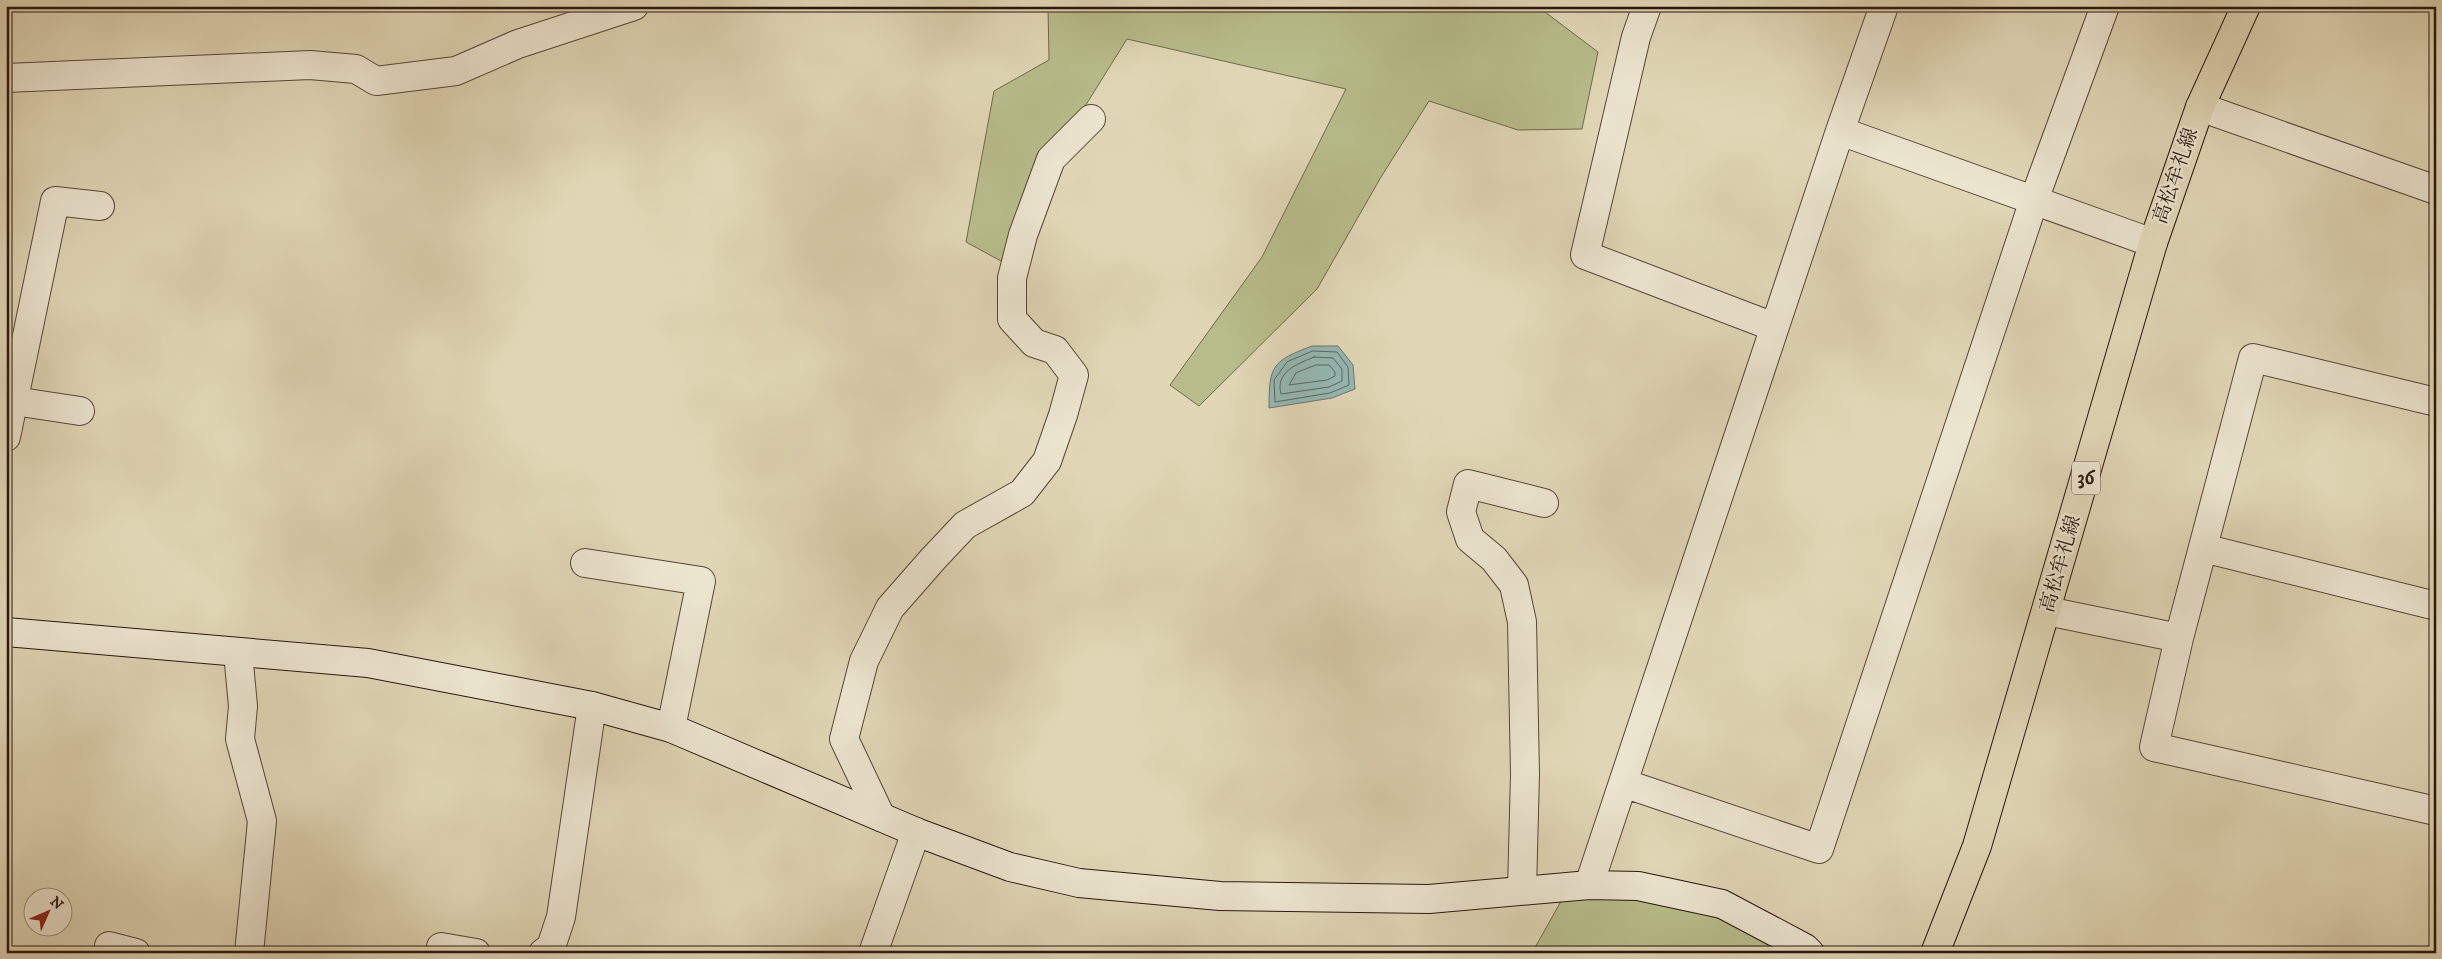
<svg xmlns="http://www.w3.org/2000/svg" width="2442" height="959" viewBox="0 0 2442 959" font-family="'IM FELL DW Pica','Noto Serif JP',serif">
  <style>
    .green { fill: #b7bc8a; stroke: #70694c }
    .water { fill: #94b8b3; stroke: #697771 }
    .lines { fill: none; stroke-linecap: round; stroke-linejoin: round }
    .shore { stroke: #5e6761; stroke-width: 1 }
    .street-casing { stroke: #574638; stroke-width: 30 }
    .secondary-casing { stroke: #29160f; stroke-width: 30 }
    .primary-casing { stroke: #29160f; stroke-width: 30 }
    .street { stroke: #ebe4cf; stroke-width: 28 }
    .secondary { stroke: #ebe4cf; stroke-width: 28 }
    .primary { stroke: #e0d6b5; stroke-width: 28 }
    .labels { text-anchor: middle; dominant-baseline: central; stroke-width: 4.5; stroke-linejoin: round; paint-order: stroke }
    .shield { fill: #ebe4cf; stroke: #635449; stroke-width: 1 }
    .shield-label { font-size: 19px; font-weight: bold; fill: #29160f }
    .street-label { font-size: 20px; fill: #29160f; stroke: #ebe4cf }
  </style>
  <rect width="100%" height="100%" fill="#e0d6b5"/>
  <filter id="stains"><feTurbulence type="fractalNoise" baseFrequency=".004" numOctaves="4"/><feColorMatrix values="0 0 0 0 .2 0 0 0 0 .09 0 0 0 0 .02 0 0 0 .5 -.17"/></filter>
  <radialGradient id="worn" r=".72"><stop offset=".6" stop-color="#630" stop-opacity="0"/><stop offset="1" stop-color="#630" stop-opacity=".3"/></radialGradient>
  <path class="green" d="M1048,6H1537L1598,52L1582,129L1518,130L1429,101L1381,177L1317,289L1199,406L1170,385L1262,257L1346,89L1127,39L1082,111L1001,261L966,242L994,91L1049,60Z
    M1565,894H1634L1724,912L1792,953H1532Z"/>
  <path class="water" d="M1312,346H1338L1353,365L1355,389L1332,398L1269,408C1269,366 1272,361 1312,346Z"/>
  <g class="lines">
    <path class="shore" d="M1313,351L1337,352L1348,367L1349,385L1330,393L1275,402L1274,380L1287,362Z
      M1314,357L1333,358L1342,369V381L1329,387L1281,394C1275,372 1297,364 1314,357Z
      M1316,365H1329L1335,372V376L1327,380L1289,385L1296,373Z"/>
    <g class="street-casing">
      <path id="street" d="M1647,6L1636,37L1585,255L1774,327
        M6,78L310,65L356,69L376,81L456,71L518,44L634,6
        M2200,107L2436,190
        M1840,131L2153,243
        M14,401L80,411
        M2436,402L2253,358L2179,638L2154,747L2436,811
        M6,437L55,201L100,206
        M2203,548L2436,606
        M585,563L701,581L671,728
        M2047,611L2179,638
        M238,653L243,706L240,739L262,821L249,953
        M1623,783L1819,849L2034,200L2105,6
        M881,817L844,739L864,661L890,608L933,559L965,525L1022,493L1047,461L1063,415L1074,375L1055,350L1034,343L1012,319V278L1023,235L1051,159L1091,119
        M1589,885L1840,131L1884,6
        M1522,890L1525,774L1522,622L1514,585L1494,559L1470,539L1461,512L1468,484L1544,503
        M441,947L476,953
        M108,953L109,946L136,953
        M543,953L551,947L561,917L592,706
        M873,953L916,832"/>
    </g>
    <g class="secondary-casing">
      <path id="secondary" d="M6,632L368,663L592,706L671,728L916,832L1010,867L1079,883L1220,896L1429,899L1589,885L1638,886L1722,904L1805,948L1810,953"/>
    </g>
    <g class="primary-casing">
      <path id="primary" d="M1935,953L1977,846L2153,243L2200,107L2246,6"/>
    </g>
    <use href="#street" class="street"/>
    <use href="#secondary" class="secondary"/>
    <use href="#primary" class="primary"/>
  </g>
  <g class="labels">
    <rect class="shield" x="2072" y="461.5" width="28" height="33" rx="4"/>
    <g class="shield-label">
      <text x="2086" y="478">36</text>
    </g>
    <g class="street-label">
      <text transform="translate(2176 176) rotate(-71)">高松牟礼線</text>
      <text transform="translate(2061 564) rotate(-74)">高松牟礼線</text>
    </g>
  </g>
  <rect width="2442" height="959" fill="none" stroke="#e0d6b5" stroke-width="25"/>
  <rect x="8" y="8" width="2427" height="944" fill="none" stroke="#29160f" stroke-width="2.5"/>
  <rect x="12" y="12" width="2417" height="934" fill="none" stroke="#29160f"/>
  <g transform="translate(48 912) rotate(45)"><circle r="24" fill="#ebe4cf" stroke="#9d9282"/>
  <path d="M0-4L9 19L0 12L-9 19Z" fill="#8f2418"/>
  <text y="-8" font-size="14" font-weight="bold" text-anchor="middle" fill="#29160f">N</text>
  </g>
  <rect width="100%" height="100%" filter="url(#stains)"/>
  <rect width="100%" height="100%" fill="url(#worn)"/>
</svg>
